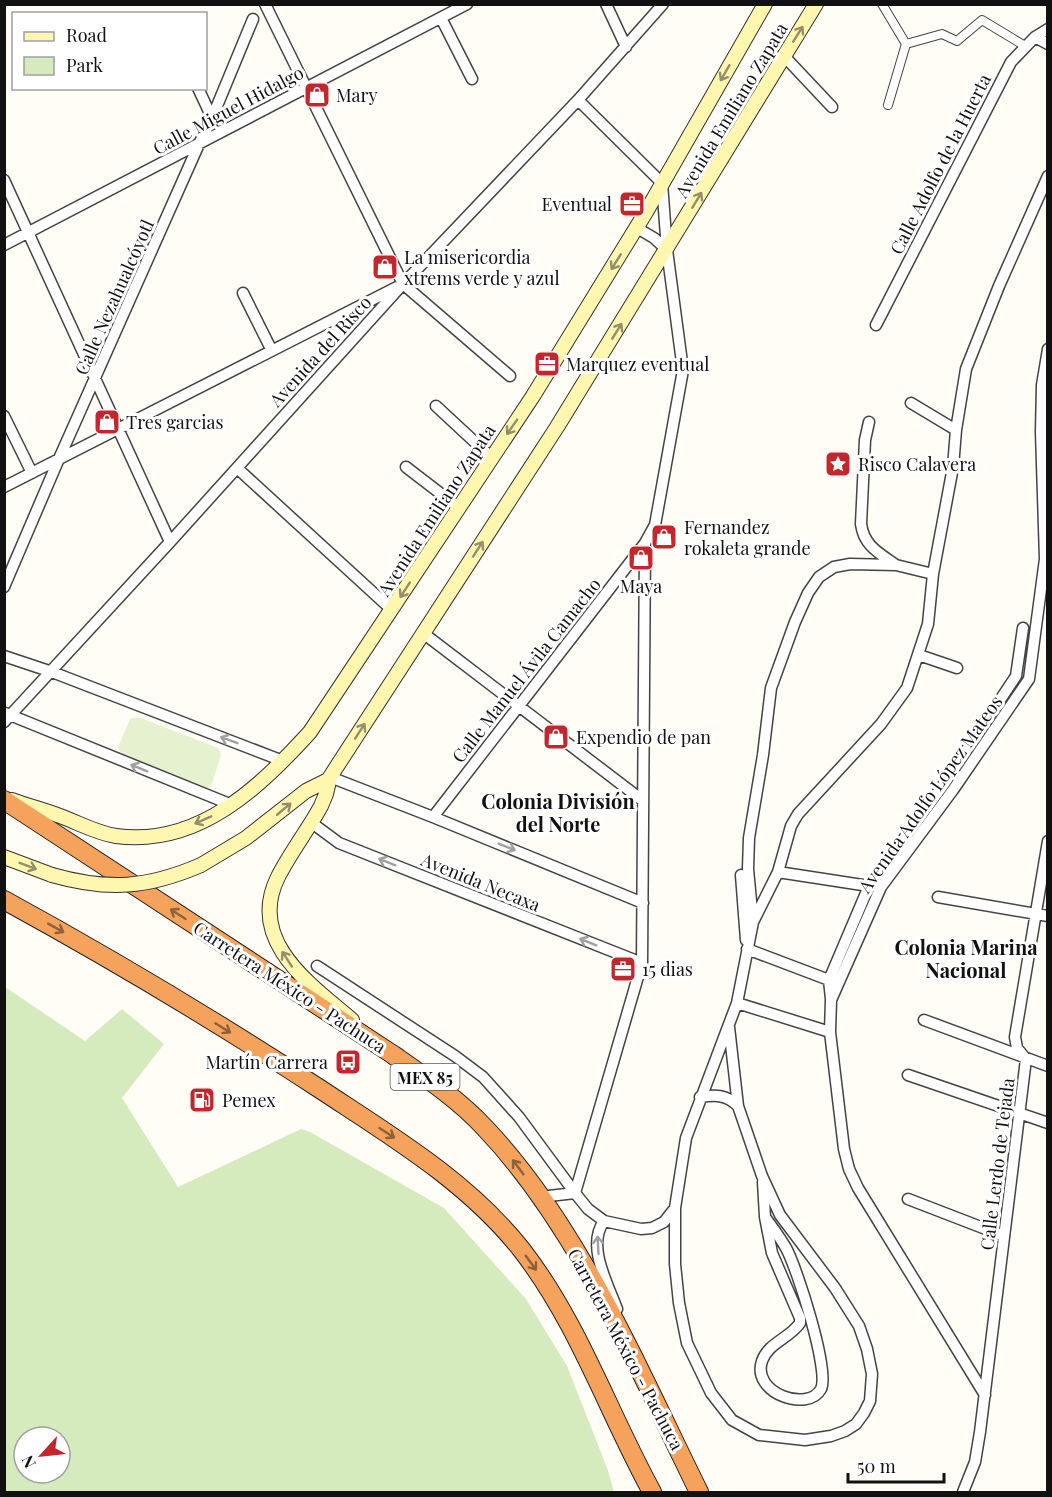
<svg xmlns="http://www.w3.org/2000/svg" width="1052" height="1497" viewBox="0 0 1052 1497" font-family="'Playfair Display',serif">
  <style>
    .green { fill: #d5ebbd; fill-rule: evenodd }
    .pitch { fill: #e6f2cf }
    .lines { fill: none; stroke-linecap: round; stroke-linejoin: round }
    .pedestrian-casing { stroke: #444; stroke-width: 10 }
    .minor-casing { stroke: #444; stroke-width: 13 }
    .secondary-casing { stroke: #333; stroke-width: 16 }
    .motorway-casing { stroke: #222; stroke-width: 20 }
    .pedestrian { stroke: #fff; stroke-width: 8 }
    .minor { stroke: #fff; stroke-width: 10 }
    .secondary { stroke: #fff6b0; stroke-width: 14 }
    .motorway { stroke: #f5a25d; stroke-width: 18 }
    .secondary-bridge-casing { stroke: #333; stroke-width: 16; stroke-linecap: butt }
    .secondary-bridge { stroke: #fff6b0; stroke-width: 14 }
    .oneway { stroke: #948f68 }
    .oneway2 { stroke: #a0a0a0 }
    .oneway3 { stroke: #8e613b }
    .labels { text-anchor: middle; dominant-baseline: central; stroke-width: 6; stroke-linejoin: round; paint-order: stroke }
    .shield { fill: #fff; stroke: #585858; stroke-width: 1.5 }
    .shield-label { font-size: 16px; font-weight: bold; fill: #111 }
    .poi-label { font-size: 18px; fill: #111; stroke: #fff; text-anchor: start }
    .street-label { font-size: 18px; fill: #111; stroke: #fff }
    .neighbourhood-label { font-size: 20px; font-weight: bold; fill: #111; stroke: #fff }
  </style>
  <rect width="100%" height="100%" fill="#fffdf5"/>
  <path class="green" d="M5,987L85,1041L122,1009L164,1044L122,1098L178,1187L301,1129L310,1132L444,1208L526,1299L567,1366L607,1468L614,1492H5ZM24,1437H60V1473H24Z"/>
  <path class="pitch" d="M138,717L218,748L221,755L211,786L206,789L122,756L118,747L130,719Z"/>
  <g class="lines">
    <g class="pedestrian-casing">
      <path id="pedestrian" d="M882,4L906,44
        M906,44L942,34L957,41L982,20L1025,46
        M888,105L906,44"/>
    </g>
    <g class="minor-casing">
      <path id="minor" d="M265,4L403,284L510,376
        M606,4L626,47
        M441,18L472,79
        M1035,37L1048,44
        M784,56L832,107
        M198,88L212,118
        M4,180L170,542
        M637,228L654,238L667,250
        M4,245L467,4
        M243,293L271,349
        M876,325L1011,62L1035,37L1048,29
        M911,403L956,430
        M436,406L491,457
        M4,416L32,473
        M869,422L865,440L861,524C864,546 879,553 896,565
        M406,467L458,507
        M237,468L392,610
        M4,487L397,287
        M4,587L58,461L199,144L212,118L253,19
        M423,633L642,800
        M919,655L957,668
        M4,656L52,672L283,761
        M5,713L232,805
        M4,722L170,542L403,284L578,100L663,4
        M330,777L433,817L643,903
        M433,817L645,543
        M312,823L339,843L642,963
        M778,872L869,886
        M741,875L746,940
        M938,897L1048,916
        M753,922L748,869L749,838L763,755L771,688L795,622L808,593L819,577L834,567L850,564L896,565L933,574
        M747,949L829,980
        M317,966L455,1056L483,1077L519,1117L575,1193L588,1209L604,1221L641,1229L652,1228L664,1222L675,1208
        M831,999L829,980L869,886L944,784L1016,676L1023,628
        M737,1003L830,1032
        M924,1020L1048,1066
        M729,1027L738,1106L762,1176L780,1215L835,1288L859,1326L867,1349L872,1374L870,1401L864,1413L856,1424L845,1431L831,1436L805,1440L759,1435L732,1420L711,1393L687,1343L679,1303L675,1264V1208L686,1138L737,1003L753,922L778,872L791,826L798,814L881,724L907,688L928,624L933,574L953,467L956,430L966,369L999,286L1048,176
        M908,1075L1048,1123
        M700,1097C715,1095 726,1094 738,1106
        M763,1182L765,1217L772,1253L800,1318V1323C790,1338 768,1343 762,1361C751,1393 808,1413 821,1389C830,1371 797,1268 786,1248C780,1237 772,1227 765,1217
        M540,1197L575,1193L642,963L645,543L655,525L683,370L667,250L662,183L578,100
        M908,1199L1004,1236
        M604,1221C586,1246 608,1284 617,1309
        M985,1395L858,1188L849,1169L844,1149L830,1032L831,1000L881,887L953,790L1029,679L1045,559L1041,432L1042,385L1048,349
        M963,1492L975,1462L980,1432L1026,1059L1017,1048L1015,1037L1048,841"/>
    </g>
    <g class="secondary-casing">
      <path id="secondary" d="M12,800C28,806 44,810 60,816C79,823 96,833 116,836C198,847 259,788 310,732L533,396L646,212L765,4
        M4,857L52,875
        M201,865L246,838L306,791L328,780
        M352,1020C311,985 246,941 278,877C290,853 308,830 321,806L326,794L330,777L557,427L816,4"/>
    </g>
    <g class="motorway-casing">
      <path id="motorway" d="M4,800L392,1054C425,1077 458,1099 485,1128C579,1227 639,1371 699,1492
        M4,900C112,959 217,1022 320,1089C391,1136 467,1181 521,1249C578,1322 608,1412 652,1492"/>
    </g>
    <use href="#pedestrian" class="pedestrian"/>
    <use href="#minor" class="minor"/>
    <use href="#secondary" class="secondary"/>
    <use href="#motorway" class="motorway"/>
    <g class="secondary-bridge-casing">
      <path id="secondary-bridge" d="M52,875C108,891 148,888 201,865"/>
    </g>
    <use href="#secondary-bridge" class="secondary-bridge"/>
  </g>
  <defs><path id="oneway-shaft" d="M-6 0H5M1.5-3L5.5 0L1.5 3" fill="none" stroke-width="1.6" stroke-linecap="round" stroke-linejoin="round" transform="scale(1.5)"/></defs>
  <g class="oneway">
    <use href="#oneway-shaft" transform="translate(798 34) rotate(-58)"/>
    <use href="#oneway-shaft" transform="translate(725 73) rotate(120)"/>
    <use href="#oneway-shaft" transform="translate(697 200) rotate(-59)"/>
    <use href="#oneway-shaft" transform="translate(616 262) rotate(122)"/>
    <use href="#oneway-shaft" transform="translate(617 331) rotate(-58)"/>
    <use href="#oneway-shaft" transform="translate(512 427) rotate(125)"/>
    <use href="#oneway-shaft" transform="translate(478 549) rotate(-57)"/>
    <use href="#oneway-shaft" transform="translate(405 590) rotate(123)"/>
    <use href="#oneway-shaft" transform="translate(360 731) rotate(-57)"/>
    <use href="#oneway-shaft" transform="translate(284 809) rotate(-40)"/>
    <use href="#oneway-shaft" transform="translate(203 820) rotate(156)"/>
    <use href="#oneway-shaft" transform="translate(28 866) rotate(21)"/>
    <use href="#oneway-shaft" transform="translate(287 959) rotate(-123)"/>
  </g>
  <g class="oneway2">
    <use href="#oneway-shaft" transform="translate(229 740) rotate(-159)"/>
    <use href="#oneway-shaft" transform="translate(139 768) rotate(-158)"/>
    <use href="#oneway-shaft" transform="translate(507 847) rotate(22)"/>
    <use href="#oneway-shaft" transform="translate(387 862) rotate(-158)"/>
    <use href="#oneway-shaft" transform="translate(588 942) rotate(-158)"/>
    <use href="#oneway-shaft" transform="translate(598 1245) rotate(-93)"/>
  </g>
  <g class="oneway3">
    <use href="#oneway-shaft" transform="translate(178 914) rotate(-147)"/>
    <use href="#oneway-shaft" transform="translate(56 928) rotate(29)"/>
    <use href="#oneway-shaft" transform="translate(223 1028) rotate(32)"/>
    <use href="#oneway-shaft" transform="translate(387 1133) rotate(33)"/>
    <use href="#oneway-shaft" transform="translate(518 1167) rotate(-127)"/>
    <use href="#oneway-shaft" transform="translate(531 1263) rotate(54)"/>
  </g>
  <defs>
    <g id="shop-square" transform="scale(1.35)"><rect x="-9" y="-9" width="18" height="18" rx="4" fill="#c4262e" stroke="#fff"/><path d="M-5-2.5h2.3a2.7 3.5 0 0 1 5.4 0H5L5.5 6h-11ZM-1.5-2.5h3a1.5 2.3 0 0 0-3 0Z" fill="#fff"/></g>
    <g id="office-square" transform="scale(1.35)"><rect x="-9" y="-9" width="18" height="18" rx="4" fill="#c4262e" stroke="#fff"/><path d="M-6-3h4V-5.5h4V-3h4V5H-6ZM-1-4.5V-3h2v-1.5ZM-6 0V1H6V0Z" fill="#fff"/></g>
    <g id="sight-square" transform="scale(1.35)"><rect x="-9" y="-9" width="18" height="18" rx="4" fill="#c4262e" stroke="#fff"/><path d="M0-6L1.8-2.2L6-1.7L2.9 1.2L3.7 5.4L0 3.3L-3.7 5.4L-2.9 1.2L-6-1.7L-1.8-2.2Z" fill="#fff"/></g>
    <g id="bus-square" transform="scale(1.35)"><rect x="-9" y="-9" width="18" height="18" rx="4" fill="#c4262e" stroke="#fff"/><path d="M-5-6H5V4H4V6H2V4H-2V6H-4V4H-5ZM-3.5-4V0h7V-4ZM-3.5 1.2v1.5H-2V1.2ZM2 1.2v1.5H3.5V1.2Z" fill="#fff"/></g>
    <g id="fuel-square" transform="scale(1.35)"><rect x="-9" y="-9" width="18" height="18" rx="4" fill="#c4262e" stroke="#fff"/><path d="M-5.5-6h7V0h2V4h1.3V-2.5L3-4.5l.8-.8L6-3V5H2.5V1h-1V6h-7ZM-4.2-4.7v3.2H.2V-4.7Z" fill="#fff"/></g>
  </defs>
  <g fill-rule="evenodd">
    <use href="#shop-square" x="317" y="95"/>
    <use href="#office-square" x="632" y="204"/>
    <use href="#shop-square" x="385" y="267"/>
    <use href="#office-square" x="547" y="364"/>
    <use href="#shop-square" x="107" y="422"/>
    <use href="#sight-square" x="838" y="464"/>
    <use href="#shop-square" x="664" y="537"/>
    <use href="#shop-square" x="641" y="558"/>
    <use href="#shop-square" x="556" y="737"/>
    <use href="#office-square" x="623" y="969"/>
    <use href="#bus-square" x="348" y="1062"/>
    <use href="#fuel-square" x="202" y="1100"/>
  </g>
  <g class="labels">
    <rect class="shield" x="390.5" y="1064" width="69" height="26" rx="4.5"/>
    <g class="shield-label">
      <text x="425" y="1077">MEX 85</text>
    </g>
    <g class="poi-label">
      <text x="336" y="95">Mary</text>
      <text x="612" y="204" text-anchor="end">Eventual</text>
      <text x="404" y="257">La misericordia<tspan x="404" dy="21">xtrems verde y azul</tspan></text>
      <text x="566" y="364">Marquez eventual</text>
      <text x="126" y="422">Tres garcias</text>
      <text x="858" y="464">Risco Calavera</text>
      <text x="684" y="527">Fernandez<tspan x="684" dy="21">rokaleta grande</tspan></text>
      <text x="641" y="586" text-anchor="middle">Maya</text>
      <text x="576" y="737">Expendio de pan</text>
      <text x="642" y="969">15 dias</text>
      <text x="328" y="1062" text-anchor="end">Martín Carrera</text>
      <text x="222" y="1100">Pemex</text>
    </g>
    <g class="street-label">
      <text transform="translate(228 110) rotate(-28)">Calle Miguel Hidalgo</text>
      <text transform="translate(731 110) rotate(-59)">Avenida Emiliano Zapata</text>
      <text transform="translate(940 164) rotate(-63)">Calle Adolfo de la Huerta</text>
      <text transform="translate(114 297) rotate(-66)">Calle Nezahualcóyotl</text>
      <text transform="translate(320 351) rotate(-48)">Avenida del Risco</text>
      <text transform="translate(436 510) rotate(-57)">Avenida Emiliano Zapata</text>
      <text transform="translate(526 670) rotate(-52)">Calle Manuel Ávila Camacho</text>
      <text transform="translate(930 794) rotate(-55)">Avenida Adolfo López Mateos</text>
      <text transform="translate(481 882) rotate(22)">Avenida Necaxa</text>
      <text transform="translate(290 987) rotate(33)">Carretera México - Pachuca</text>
      <text transform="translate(997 1164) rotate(-83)">Calle Lerdo de Tejada</text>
      <text transform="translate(626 1349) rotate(62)">Carretera México - Pachuca</text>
    </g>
    <g class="neighbourhood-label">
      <text x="558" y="800">Colonia División<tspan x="558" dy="23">del Norte</tspan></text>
      <text x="966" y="946">Colonia Marina<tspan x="966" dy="23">Nacional</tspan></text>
    </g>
  </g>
  <rect width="1052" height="1497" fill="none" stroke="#111111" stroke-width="12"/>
  <rect x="12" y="12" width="195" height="78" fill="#ffffff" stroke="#a0a0a0" stroke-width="1.5"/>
  <rect x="24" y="32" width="30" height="9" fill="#fff6b0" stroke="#a0a0a0" stroke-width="1.5"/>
  <text x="66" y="42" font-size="18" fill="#111111">Road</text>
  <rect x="24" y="57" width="30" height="18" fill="#d5ebbd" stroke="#a0a0a0" stroke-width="1.5"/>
  <text x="66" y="72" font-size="18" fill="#111111">Park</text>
  <g transform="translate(42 1455) rotate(243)"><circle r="28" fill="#ffffff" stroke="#a0a0a0" stroke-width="1.5"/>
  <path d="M0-4.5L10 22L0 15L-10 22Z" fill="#c4262e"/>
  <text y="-9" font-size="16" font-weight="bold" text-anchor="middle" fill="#111111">N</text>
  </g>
  <path d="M848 1473v9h96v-9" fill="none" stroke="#111111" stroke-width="3"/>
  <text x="857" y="1473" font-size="18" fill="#111111" stroke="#ffffff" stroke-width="4.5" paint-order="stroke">50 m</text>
</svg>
